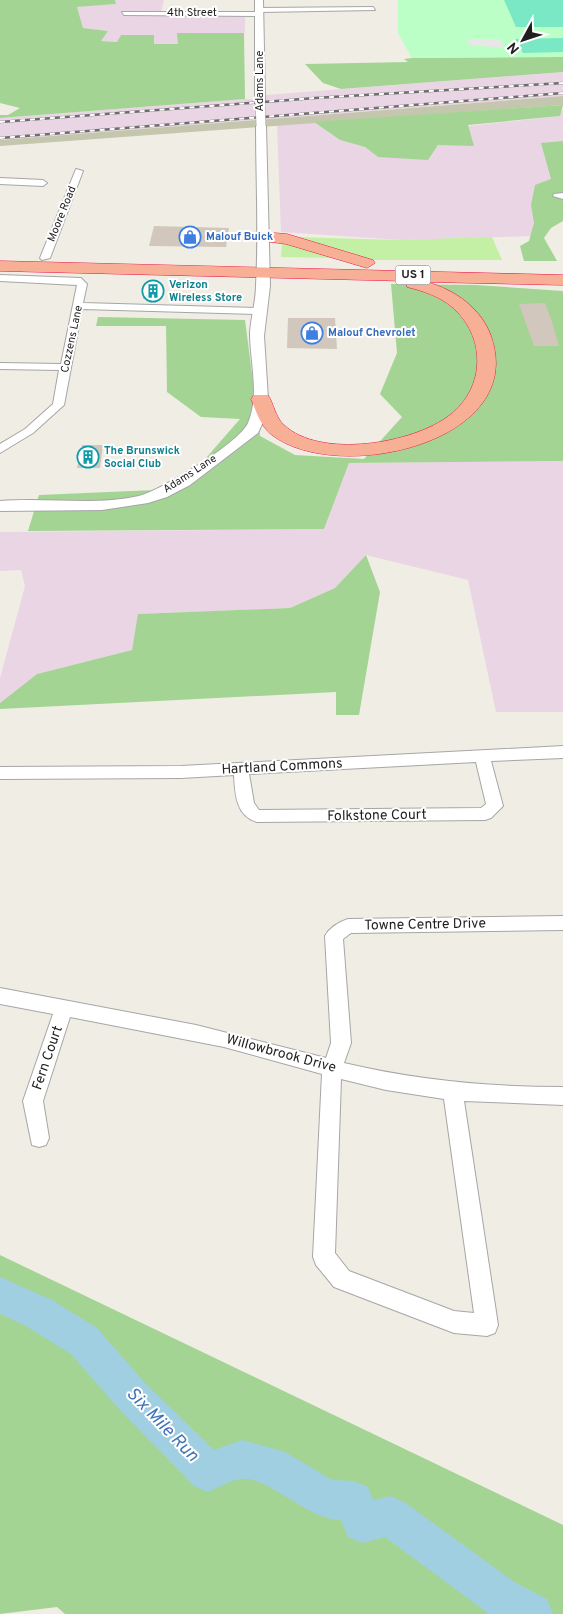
<svg xmlns="http://www.w3.org/2000/svg" width="563" height="1614" viewBox="0 0 563 1614" font-family="Overpass,sans-serif">
  <style>
    .industrial { fill: #ead5e5 }
    .construction { fill: #c4c6ae }
    .grass { fill: #c4f0a5 }
    .forest { fill: #a3d494 }
    .park { fill: #bcffc6 }
    .pitch { fill: #7ae7c5 }
    .parking { fill: #e7e7e7 }
    .lines { fill: none; stroke-linecap: round; stroke-linejoin: round }
    .river { fill: #a0cfe2; fill-rule: evenodd }
    .building { fill: #d1c7bc }
    .minor-casing { stroke: #a6a6a6; stroke-width: 2 }
    .tertiary-casing { stroke: #a6a6a6; stroke-width: 2 }
    .trunk-casing { stroke: #ec134e; stroke-width: 1 }
    .minor { fill: #fff; fill-rule: evenodd }
    .tertiary { fill: #fff; fill-rule: evenodd }
    .trunk { fill: #f7b095; fill-rule: evenodd }
    .rail-casing { stroke: #6d6d6d; stroke-width: 2.5 }
    .rail { stroke: #fff; stroke-width: 2; stroke-dasharray: 5; stroke-linecap: butt }
    .tertiary-bridge-casing { stroke: #a6a6a6; stroke-width: 10; stroke-linecap: butt }
    .tertiary-bridge { stroke: #fff; stroke-width: 9 }
    .labels { text-anchor: middle; dominant-baseline: central; stroke-width: 4; stroke-linejoin: round; paint-order: stroke }
    .far-street-label { font-size: 11px; fill: #1f1f1f; stroke: #fff }
    .far-shop-label { font-size: 11px; font-weight: bold; fill: #366cbe; stroke: #fff; text-anchor: start }
    .far-culture-label { font-size: 11px; font-weight: bold; fill: #0d838f; stroke: #fff; text-anchor: start }
    .shield { fill: #fff; stroke: #626262; stroke-width: 1 }
    .shield-label { font-size: 12px; font-weight: bold; fill: #1f1f1f }
    .street-label { font-size: 14px; fill: #1f1f1f; stroke: #fff }
    .near-water-label { font-size: 18px; font-style: italic; fill: #4174b8; stroke: #fff }
  </style>
  <rect width="100%" height="100%" fill="#f0ede4"/>
  <path class="industrial" d="M115,0H164L161,13H245V33H178V44H154V35H122L118,42L100,41L108,31L83,28L77,7L116,4Z
    M563,72V96L0,140V118L245,99L266,100V95Z
    M561,111H563V217L532,236L401,240L281,232L277,125L314,122L340,140L365,147L378,157L437,145L468,126L560,116Z
    M563,461V712H496L468,580L366,555L335,588L290,608L139,614L132,650L37,674L0,703V678L25,586L21,570L0,571V532L324,529L349,463Z"/>
  <path class="construction" d="M563,96V105L0,146V140Z"/>
  <path class="grass" d="M296,237L400,240L492,237L502,260H363Z
    M282,242L334,258L281,257Z"/>
  <path class="forest" d="M0,0H115L116,4L77,7L83,28L108,31L101,41L117,42L121,35H154V44H178L177,33H244L245,99L0,118V115H8L20,108L0,103Z
    M563,57V72L341,89L323,83L305,64L408,62L404,59L412,58Z
    M563,105L560,116L468,125L474,146L438,145L428,160L378,157L365,147L340,140L314,122Z
    M563,141V221L551,228L544,238L557,261H524L520,246L529,241L534,223L531,205L535,185L551,179L541,143Z
    M391,284L476,285L563,291V461L349,463L324,529L28,531L39,495L179,489L240,419L201,417L167,392L166,326H96L98,317L245,320L260,436L295,455L364,459L402,417L380,394L397,353Z
    M366,555L380,592L359,715H336V692L0,709V703L37,674L132,650L138,614L290,608L335,588Z
    M0,1255L563,1525V1614H65L57,1607L0,1614Z"/>
  <path class="park" d="M398,0H563V57L412,58L398,33Z"/>
  <path class="pitch" d="M504,0H563V27H516Z
    M563,38V52L523,53L515,39Z"/>
  <path class="parking" d="M467,39H500L504,48L469,45Z"/>
  <g class="lines">
    <path class="river" d="M0,1277L52,1300L97,1328L145,1383L214,1450L242,1440L285,1452L332,1480L354,1481L368,1487L373,1500L390,1496L404,1502L516,1583L547,1599L553,1614H489L385,1537L362,1543L348,1537L341,1520C305,1519 268,1475 241,1479C230,1480 218,1488 208,1492L194,1486L119,1409L71,1354L26,1326L0,1314Z"/>
  </g>
  <path class="building" d="M154,226L229,228L226,247L149,246Z
    M147,284H163L160,299H143Z
    M545,303L552,322L559,346H534L519,304Z
    M288,318H335L337,349L287,348Z
    M82,445H103L100,468H77Z"/>
  <g class="lines">
    <g class="minor-casing">
      <path id="minor" d="M373,7L375,10L260,12L257,10L260,8Z
        M122,12H259L262,14L259,16L124,15Z
        M76,169L83,171L50,258L42,260L40,258Z
        M0,178L43,180L47,183L43,186L0,184Z
        M563,193V199L553,196L554,194Z
        M0,275L81,278L87,284L83,303L258,308L263,311L258,314L82,309L64,405L33,433L0,453V444L25,429L53,404L59,370L0,369V363L61,364L77,285L0,281Z
        M563,746V758L491,761L503,806L491,818L485,820L257,822C236,816 235,794 234,775L181,778L0,779V767L181,766ZM476,762L486,804L481,808L259,810L254,803L249,774Z
        M563,916V930L351,933L343,939L351,1043L344,1063C416,1080 489,1087 563,1087V1105L464,1101L498,1325L495,1333L487,1336L454,1333L334,1287L316,1265L313,1257L322,1074L224,1047L70,1017L43,1101L49,1138L46,1145L39,1147L32,1145L23,1101L53,1014L0,1004V988L196,1025L326,1058L331,1043L325,936C329,928 339,922 348,919ZM341,1079L386,1090L444,1099L474,1313L454,1311L349,1271L335,1253Z"/>
    </g>
    <g class="tertiary-casing">
      <path id="tertiary" d="M255,0H263L265,100L260,103L255,100Z
        M261,123L266,126L270,286L264,336L268,399L263,422L258,433L190,485L167,497L148,503L102,510L0,511V501C46,497 94,506 139,496C162,490 239,443 248,423C260,395 250,362 250,333C251,317 256,301 256,285C259,232 256,179 256,126Z"/>
    </g>
    <g class="trunk-casing">
      <path id="trunk" d="M262,232L287,234L373,260L375,263L367,268L286,244L256,240L254,237L256,234Z
        M0,261L563,275V285L427,282C455,290 481,308 491,336C529,443 337,485 272,435C261,427 256,411 251,399L254,395H268C274,404 275,417 284,425C320,459 413,444 450,415C486,387 486,336 452,307C439,296 423,291 407,287L406,281L0,271Z"/>
    </g>
    <use href="#minor" class="minor"/>
    <use href="#tertiary" class="tertiary"/>
    <use href="#trunk" class="trunk"/>
    <g class="rail-casing">
      <path id="rail" d="M0,122L315,98L563,83
        M0,138L563,93"/>
    </g>
    <use href="#rail" class="rail"/>
    <g class="tertiary-bridge-casing">
      <path id="tertiary-bridge" d="M260,100L261,126"/>
    </g>
    <use href="#tertiary-bridge" class="tertiary-bridge"/>
  </g>
  <defs>
    <g id="shop-ring" transform="scale(1.125)"><circle r="9.5" fill="#fff" stroke="#3f7fe0" stroke-width="1.5"/><path d="M-5-2.5h2.3a2.7 3.5 0 0 1 5.4 0H5L5.5 6h-11ZM-1.5-2.5h3a1.5 2.3 0 0 0-3 0Z" fill="#3f7fe0"/></g>
    <g id="building-ring" transform="scale(1.125)"><circle r="9.5" fill="#fff" stroke="#0f9aa8" stroke-width="1.5"/><path d="M-4-6H4V6H1V3H-1V6H-4ZM-2.5-4.3h1.7v1.8h-1.7ZM.8-4.3h1.7v1.8H.8ZM-2.5-1h1.7V.8h-1.7ZM.8-1h1.7V.8H.8Z" fill="#0f9aa8"/></g>
  </defs>
  <g fill-rule="evenodd">
    <use href="#shop-ring" x="190" y="237"/>
    <use href="#building-ring" x="153" y="291"/>
    <use href="#shop-ring" x="312" y="333"/>
    <use href="#building-ring" x="88" y="457"/>
  </g>
  <g class="labels">
    <g class="far-street-label">
      <text x="192" y="13">4th Street</text>
      <text transform="translate(260 81) rotate(-90)">Adams Lane</text>
      <text transform="translate(62 214) rotate(-68)">Moore Road</text>
      <text transform="translate(72 339) rotate(-78)">Cozzens Lane</text>
      <text transform="translate(190 474) rotate(-33)">Adams Lane</text>
    </g>
    <g class="far-shop-label">
      <text x="206" y="237">Malouf Buick</text>
      <text x="328" y="333">Malouf Chevrolet</text>
    </g>
    <g class="far-culture-label">
      <text x="169" y="285">Verizon<tspan x="169" dy="13">Wireless Store</tspan></text>
      <text x="104" y="451">The Brunswick<tspan x="104" dy="13">Social Club</tspan></text>
    </g>
    <rect class="shield" x="395.5" y="265.5" width="35" height="19" rx="4"/>
    <g class="shield-label">
      <text x="413" y="275">US 1</text>
    </g>
    <g class="street-label">
      <text transform="translate(282 767) rotate(-3)">Hartland Commons</text>
      <text transform="translate(377 816) rotate(-1)">Folkstone Court</text>
      <text transform="translate(425 925) rotate(-1)">Towne Centre Drive</text>
      <text transform="translate(281 1054) rotate(15)">Willowbrook Drive</text>
      <text transform="translate(48 1058) rotate(-71)">Fern Court</text>
    </g>
    <g class="near-water-label">
      <text transform="translate(162 1425) rotate(46)">Six Mile Run</text>
    </g>
  </g>
  <g transform="translate(523 40) rotate(230)" stroke="#ffffff" stroke-width="4" paint-order="stroke">
  <path d="M0-4L9 19L0 12L-9 19Z" fill="#1f1f1f"/>
  <text y="-8" font-size="14" font-weight="bold" text-anchor="middle" fill="#1f1f1f">N</text>
  </g>
</svg>
